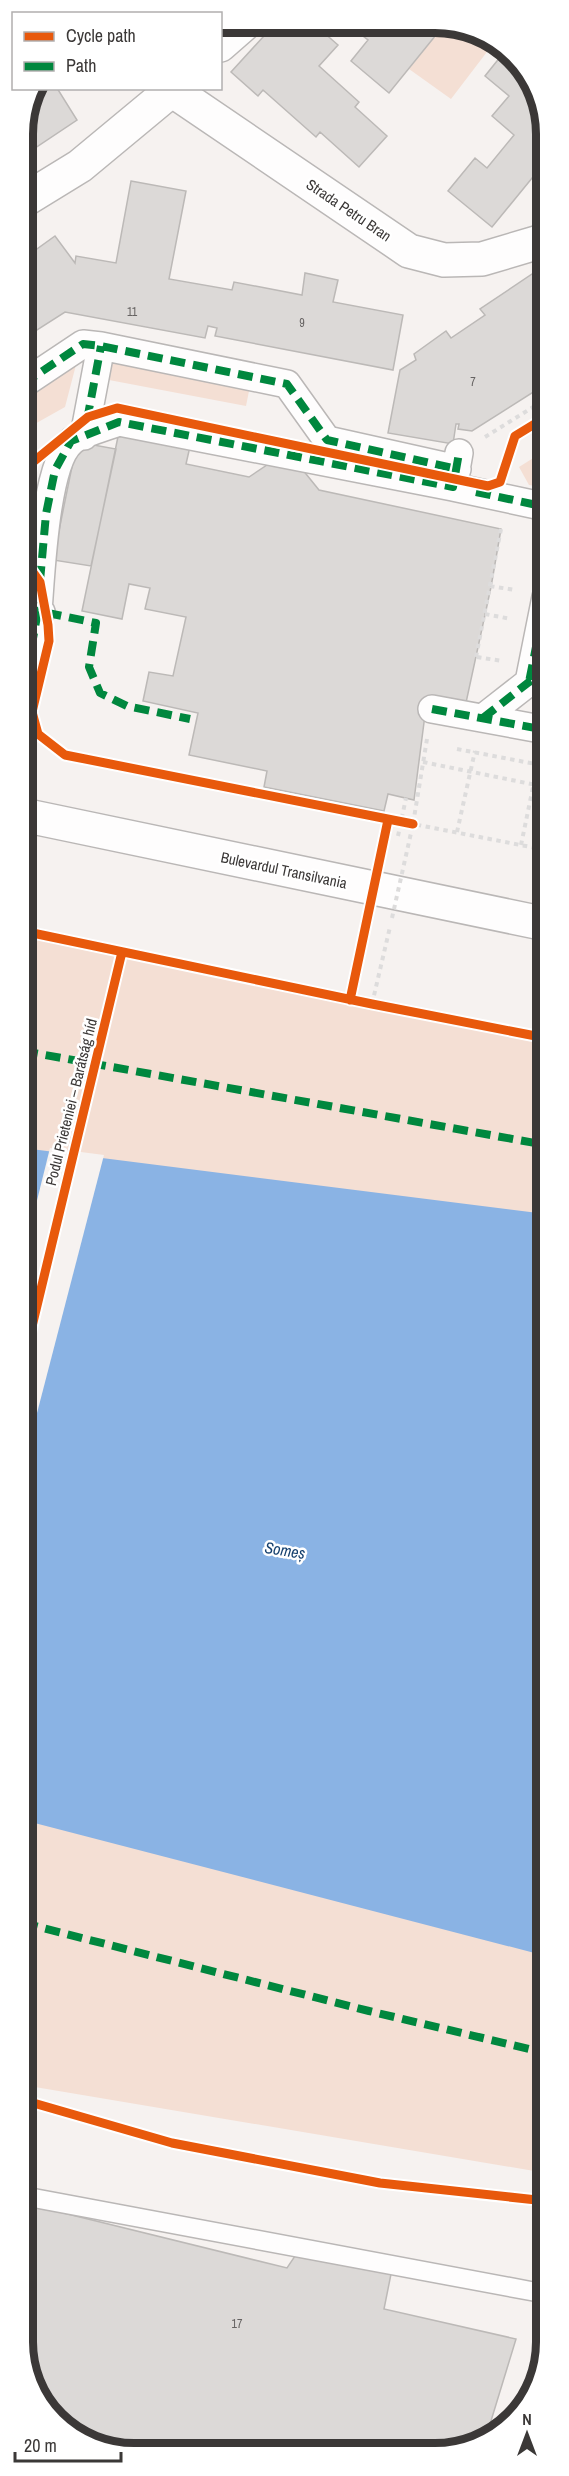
<svg xmlns="http://www.w3.org/2000/svg" width="569" height="2476" viewBox="0 0 569 2476" font-family="'Archivo Narrow',sans-serif">
  <style>
    .green { fill: #f4dfd4 }
    .water { fill: #8ab3e4 }
    .pier { fill: #f6f2f0 }
    .building { fill: #dcd9d7; stroke: #bcb9b7; stroke-width: 1.5 }
    .lines { fill: none; stroke-linecap: round; stroke-linejoin: round }
    .service-casing { stroke: #bab7b6; stroke-width: 21 }
    .pedestrian-casing { stroke: #bab7b6; stroke-width: 30 }
    .minor-casing { stroke: #bab7b6; stroke-width: 36 }
    .tertiary-casing { stroke: #bab7b6; stroke-width: 36 }
    .path { stroke: #dddcdc; stroke-width: 4; stroke-dasharray: 4.5 4.5; stroke-linecap: butt }
    .service { stroke: #fefdfd; stroke-width: 18 }
    .pedestrian { stroke: #fefdfd; stroke-width: 27 }
    .minor { stroke: #fefdfd; stroke-width: 33 }
    .tertiary { stroke: #fefdfd; stroke-width: 33 }
    .path-bridge { stroke: #dddcdc; stroke-width: 4; stroke-dasharray: 4.5 4.5; stroke-linecap: butt }
    .quiet { stroke: #00873e; stroke-width: 8; stroke-dasharray: 15 8; stroke-linecap: butt }
    .cycleway-casing { stroke: #fff; stroke-width: 13 }
    .cycleway { stroke: #e8590c; stroke-width: 9 }
    .labels { text-anchor: middle; dominant-baseline: central; stroke-width: 5; stroke-linejoin: round; paint-order: stroke }
    .number-label { font-size: 12px; fill: #666362 }
    .street-label { font-size: 15px; fill: #3b3837; stroke: #fff }
    .water-label { font-size: 16px; font-style: italic; fill: #15406e; stroke: #fff }
    .rim { fill: none; stroke: #3b3837; stroke-width: 8 }
  </style>
  <rect width="100%" height="100%" fill="#f6f2f0"/>
  <path class="green" d="M436,26H464L493,44L451,99L409,69L440,30Z
    M113,360L250,386L246,406L109,380Z
    M77,361L65,407L24,430L23,437V394Z
    M546,450V488L529,485L519,467Z
    M23,931L372,1004L546,1038V2173L23,2085Z"/>
  <path class="water" d="M23,1148L546,1214V1956L23,1820Z"/>
  <path class="pier" d="M50,1148L104,1155L23,1467V1257Z"/>
  <path class="building" d="M275,24L315,25L338,45L319,66L359,102L355,107L387,136L359,167L320,132L316,137L263,90L258,96L231,72Z
    M335,25L436,26L440,30L389,93L351,61L368,40L355,30L349,36Z
    M505,51L519,60L546,119V161L492,227L448,191L475,158L487,168L514,135L492,116L509,96L485,76Z
    M40,88H57L77,120L23,156V127Z
    M131,181L186,191L169,279L232,290L234,282L302,295L305,273L338,280L333,302L403,315L393,370L215,336L217,328L208,326L205,338L65,312L23,339V259L55,236L75,263L76,256L116,263Z
    M541,268L546,274V384L472,431L458,429L459,424H456L453,444L388,433L400,370L416,360L414,354L446,331L451,338L485,315L480,309Z
    M120,427L191,442L186,464L249,477L276,459L298,464L319,490L501,529L491,587L464,712L426,707L414,800L388,794L384,811L264,787L267,771L189,755L198,713L143,701L149,672L173,676L186,617L145,609L150,588L129,584L122,619L82,611Z
    M77,442L116,449L91,566L53,560Z
    M23,2203L287,2268L297,2253L391,2274L384,2309L516,2339L487,2434L450,2453L112,2451L50,2416L23,2357Z"/>
  <g class="lines">
    <g class="service-casing">
      <path id="service" d="M23,2196L536,2292"/>
    </g>
    <g class="pedestrian-casing">
      <path id="pedestrian" d="M23,384L83,344L101,346L287,384L327,440L457,469
        M84,436L101,346
        M453,487L546,507
        M546,597L529,682L546,685
        M23,608L38,611C41,575 45,463 72,441C82,433 106,427 119,422L453,487L459,453
        M23,693L38,611L41,612
        M432,709L546,730
        M483,718L529,682L546,675"/>
    </g>
    <g class="minor-casing">
      <path id="minor" d="M220,45L244,24
        M172,90L409,251L444,260L482,259L546,240
        M23,201L80,166L174,88"/>
    </g>
    <g class="tertiary-casing">
      <path id="tertiary" d="M23,815L546,924"/>
    </g>
    <path class="path" d="M485,437L546,399
      M490,586L515,590
      M485,614L511,619
      M476,657L501,529
      M477,657L502,661
      M427,739L413,824L546,850
      M457,749L546,766
      M423,762L546,787
      M457,832L475,751
      M398,836L406,798
      M521,845L538,763
      M372,1004L390,927
      M23,1364L122,952"/>
    <use href="#service" class="service"/>
    <use href="#pedestrian" class="pedestrian"/>
    <use href="#minor" class="minor"/>
    <use href="#tertiary" class="tertiary"/>
    <path class="path-bridge" d="M392,918L413,824"/>
    <path class="quiet" d="M23,384L83,344L101,346L287,384L327,440L457,469
      M87,420L101,346
      M476,492L546,507
      M40,581L46,514L55,470L71,441L119,422L453,487L459,453
      M546,597L529,682L546,685
      M23,608L38,611L39,599
      M23,693L38,611L96,623L89,667L100,693L127,706L190,719
      M432,709L546,730
      M483,718L529,682L546,675
      M23,1051L546,1145
      M23,1923L369,2011L546,2053"/>
    <g class="cycleway-casing">
      <path id="cycleway" d="M23,502L33,462L88,417L117,408L488,486L500,482L515,436L546,417
        M23,548L30,568L40,582L48,625L49,641L32,712L38,734L65,755L413,824
        M23,931L372,1004L546,1038
        M350,1000L388,820
        M23,1364L122,952
        M23,2100L172,2143L380,2183L546,2201"/>
    </g>
    <use href="#cycleway" class="cycleway"/>
  </g>
  <g class="labels">
    <g class="number-label">
      <text x="132" y="312">11</text>
      <text x="302" y="323">9</text>
      <text x="473" y="382">7</text>
      <text x="237" y="2324">17</text>
    </g>
    <g class="street-label">
      <text transform="translate(349 210) rotate(34)">Strada Petru Bran</text>
      <text transform="translate(284 870) rotate(12)">Bulevardul Transilvania</text>
      <text transform="translate(71 1102) rotate(-76)">Podul Prieteniei – Barátság híd</text>
    </g>
    <g class="water-label">
      <text transform="translate(285 1550) rotate(9)">Someș</text>
    </g>
  </g>
  <path d="M0 0H569V2476H0ZM134 33H435A101 101 0 0 1 536 134V2342A101 101 0 0 1 435 2443H134A101 101 0 0 1 33 2342V134A101 101 0 0 1 134 33Z" fill="#fff" fill-rule="evenodd"/>
  <path class="rim" d="M134 33H435A101 101 0 0 1 536 134V2342A101 101 0 0 1 435 2443H134A101 101 0 0 1 33 2342V134A101 101 0 0 1 134 33Z"/>
  <rect x="12" y="12" width="210" height="78" fill="#ffffff" stroke="#b1afaf" stroke-width="1.5"/>
  <rect x="24" y="32" width="30" height="9" fill="#e8590c" stroke="#b1afaf" stroke-width="1.5"/>
  <text x="66" y="42" font-size="18" fill="#3b3837">Cycle path</text>
  <rect x="24" y="62" width="30" height="9" fill="#00873e" stroke="#b1afaf" stroke-width="1.5"/>
  <text x="66" y="72" font-size="18" fill="#3b3837">Path</text>
  <g transform="translate(527 2434)" stroke="#ffffff" stroke-width="4.5" paint-order="stroke">
  <path d="M0-4.5L10 22L0 15L-10 22Z" fill="#3b3837"/>
  <text y="-9" font-size="16" font-weight="bold" text-anchor="middle" fill="#3b3837">N</text>
  </g>
  <path d="M15 2452v9h106v-9" fill="none" stroke="#3b3837" stroke-width="3"/>
  <text x="24" y="2452" font-size="18" fill="#3b3837" stroke="#ffffff" stroke-width="4.5" paint-order="stroke">20 m</text>
</svg>
